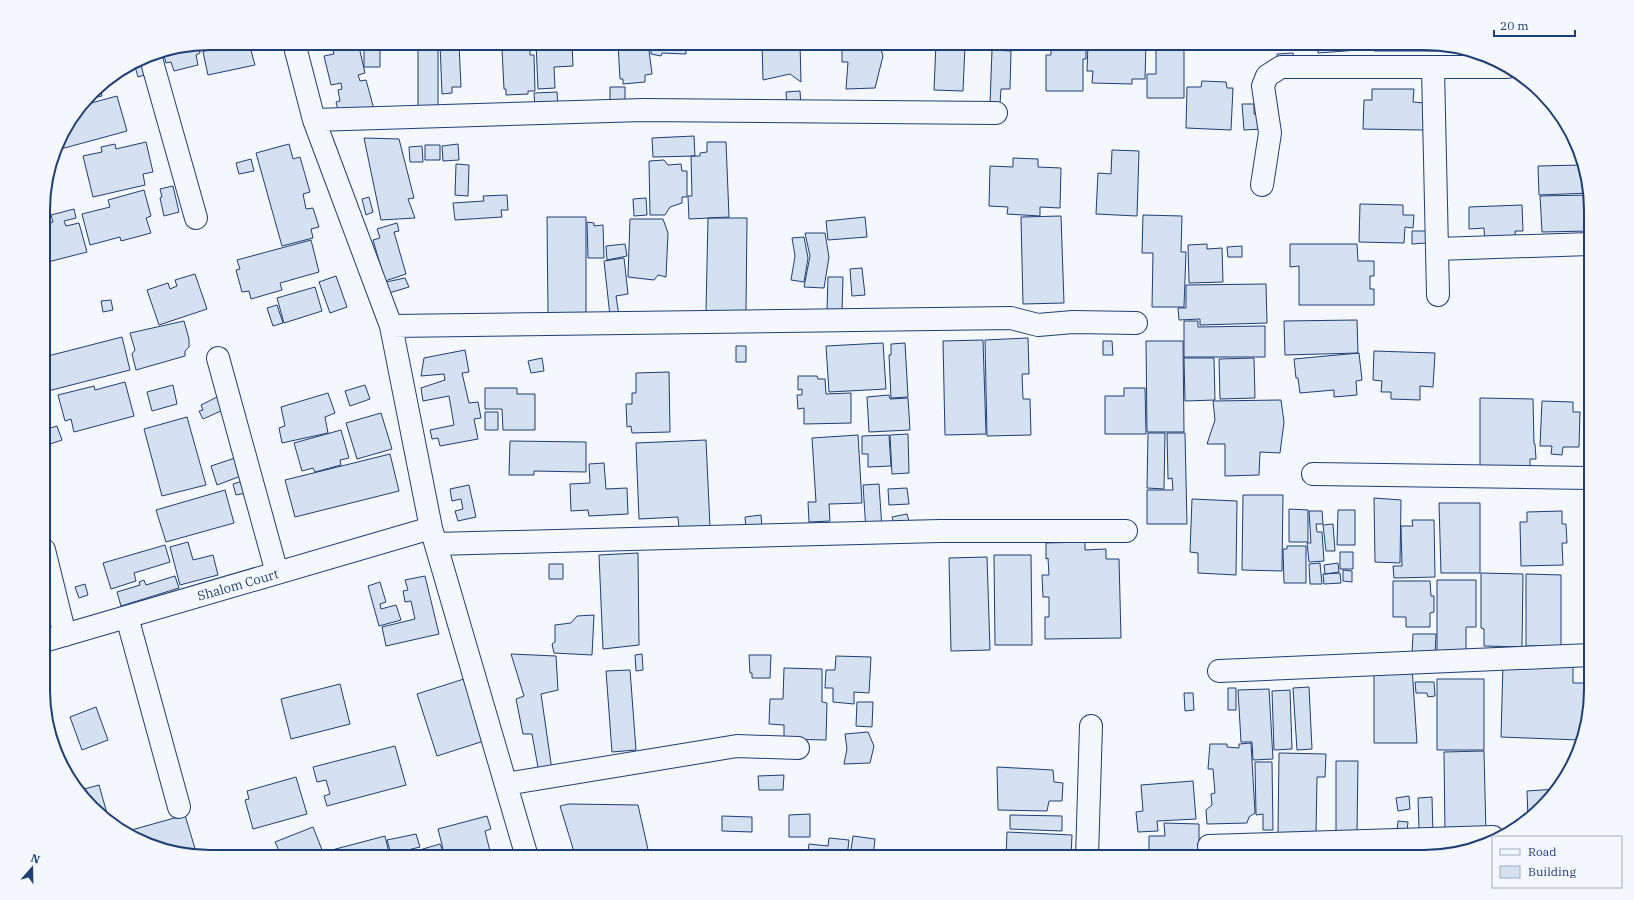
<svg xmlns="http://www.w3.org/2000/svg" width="1634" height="900" viewBox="0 0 1634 900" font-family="'IBM Plex Serif',serif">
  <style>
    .building { fill: #d5e0f0; stroke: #1d3f73 }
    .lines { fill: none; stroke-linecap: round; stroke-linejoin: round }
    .minor-casing { stroke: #1d3f73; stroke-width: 24 }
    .minor { stroke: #f4f7fb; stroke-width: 22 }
    .labels { text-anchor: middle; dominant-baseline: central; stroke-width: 3; stroke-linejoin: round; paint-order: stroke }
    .street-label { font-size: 13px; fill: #1d3f73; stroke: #f4f7fb }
    .rim { fill: none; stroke: #1d3f73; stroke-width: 2 }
  </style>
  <rect width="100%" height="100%" fill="#f4f7fb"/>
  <path class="building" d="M210,43H249L255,65L208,75L203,52L205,51L204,44Z
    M331,43H363V46L359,47L365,73L358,75L360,81L366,80L375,113L340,118L336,102L340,101L338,90L342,89L341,83L331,85L324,56L334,54Z
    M364,43H380V67H364Z
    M418,43H438V106H418Z
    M440,43H459L461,87H452V93L442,94Z
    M495,43H529V46L502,47V50H495Z
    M536,43H572L573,66L554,67L555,88L538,89Z
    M622,43H648L652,74L645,75V82L623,84V79H620L618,44Z
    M651,43H686V54L662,53L661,56L651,54Z
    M762,43H800L801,82L790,74L763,80Z
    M842,43H879L883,56L875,88L846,89L848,62H842Z
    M936,43H970V47L965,46L963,91L934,90Z
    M1051,43H1086V59H1083V91H1046V55H1051Z
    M1088,43H1146L1145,79H1132V84L1092,83L1093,71H1087Z
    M1156,43H1184V98H1147V74H1156Z
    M1257,43H1273V46L1257,47Z
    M1317,43H1357L1358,50L1318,53Z
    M1374,43H1424L1451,49V51H1374Z
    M198,45L200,53L196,55L198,65L174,71L171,62L166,63L163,52Z
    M530,48V55H534L535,91H528V94L506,95V89H504L502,49Z
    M992,50L1011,51L1010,89H1001L1000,104H990Z
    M1293,53L1295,63L1278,65L1277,54Z
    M146,56L151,73L138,77L134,63Z
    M1202,81L1226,82L1227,88H1233L1231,130L1186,128L1187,87H1201Z
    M99,85L102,96L89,99Z
    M610,87H625V106H610Z
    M1372,89H1414L1413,102L1424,103V130L1363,129L1364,100H1372Z
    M800,91L801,106H787L786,92Z
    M557,92L558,107L535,108L534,93Z
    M117,96L127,131L57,150L60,136L84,105Z
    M1242,104H1254V114H1262L1263,129L1244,130Z
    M694,136L695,156L653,157L652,138Z
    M364,138L399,139L414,198L408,199L415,218L381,220Z
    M146,142L153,172L143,174L145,185L93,197L83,156L102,152L101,147L115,144L116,149Z
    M707,142H726L729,217L689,219L688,196H692L691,156H700V153L707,152Z
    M289,144L293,159L300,157L310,192L303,194L306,209L313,208L319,227L311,229L313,238L282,246L256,153Z
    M458,144L459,160L443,161L442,146Z
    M425,145H440V160H425Z
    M422,146L423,162H410L409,147Z
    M1112,150L1139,151L1137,216L1096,214L1098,173L1111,174Z
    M1013,158L1038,159V167L1061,168L1060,208L1040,207V216L1007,214L1008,207L989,206L990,166L1013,167Z
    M251,159L254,171L239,174L236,163Z
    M664,160L668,165L681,164L682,171H687V197H682V203L670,207L665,215H650L649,161Z
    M456,164L469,165L468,196L455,195Z
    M1581,165L1590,188V193L1539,195L1538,166Z
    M173,186L179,212L164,216L160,198L162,197L160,189Z
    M144,190L151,216L146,218L151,233L121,241L120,237L90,245L82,214L110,207L108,200Z
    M507,195L508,210H501L502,217L455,220L453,203L484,201L483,196Z
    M1590,195V231L1542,232L1540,196Z
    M369,197L373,212L366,215L362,199Z
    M646,198L647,215L634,216L633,199Z
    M1360,204L1403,205V215H1414L1413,228L1405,227L1404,243L1359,242Z
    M1522,205L1523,231H1515L1516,241L1485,243L1484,228L1469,229V207Z
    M74,209L76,218L64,221L66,226L79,223L87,252L44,263L43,225L53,222L51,215Z
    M1143,215L1182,216L1181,252H1186L1184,307H1152L1153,253H1142Z
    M1061,216L1064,303L1023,304L1021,217Z
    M547,217H586V313H548Z
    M865,217L867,237L828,240L826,221Z
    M708,218H747L746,311H706Z
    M630,219H663L668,233L666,277L658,275L654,280L628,277Z
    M587,222L594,223V226L603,225L604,258H588Z
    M397,223L399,231L394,232L406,274L385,281L373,240L380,238L377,229Z
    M1412,231H1426V243L1412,244Z
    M805,233H825L829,257L824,288L804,287L810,256Z
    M804,237L808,258L804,282L791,280L795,256L792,238Z
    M311,240L319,272L280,283L282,290L251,299L249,291L242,292L236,270L240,269L237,260Z
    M625,244L627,256L607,260L606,246Z
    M1207,244V249L1222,248L1223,282L1189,283L1188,245Z
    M1290,244H1357L1358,261H1374V276H1370V289H1374V305H1299V266L1290,267Z
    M1242,246V257H1228L1227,247Z
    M624,258L628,294L616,296L619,316H610L604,261Z
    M862,268L865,295L852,296L850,269Z
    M195,274L207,309L159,325L147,290L168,283L170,289L177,286L175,280Z
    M336,276L347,307L330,313L319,282Z
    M828,277H843L842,311L827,310Z
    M405,278L409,287L389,293L386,282Z
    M1266,284L1267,323L1200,325V319L1179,320L1178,308H1186V285Z
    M315,287L322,311L284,323L277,298Z
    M111,300L113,310L103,312L101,301Z
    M277,305L283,323L273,326L267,308Z
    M1357,320L1358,353L1285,355L1284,321Z
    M184,321L189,339V347L185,351V356L136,370L132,354L135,350L130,333Z
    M1184,321H1198V327L1265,326V357H1184Z
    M122,337L130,370L44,392V357Z
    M1028,338L1029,374H1022L1023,399H1030L1031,435L987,436L985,340Z
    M983,340L986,434L945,435L943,341Z
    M1103,341H1112L1113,355H1103Z
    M1146,341H1183L1184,432H1147Z
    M883,343L886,389L829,392L826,346Z
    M905,343L908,397L891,398L889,355H891V344Z
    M736,346H746V362H736Z
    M465,350L469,372L462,373L469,403L478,402L481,418L474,419L478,439L440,446L438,438L432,439L430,430L454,425L449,396L423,401L421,388L445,380L444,374L421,376L424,358Z
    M1374,351L1435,353L1433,387L1420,386V400L1391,399V392H1381L1382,381L1373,380Z
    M1359,353L1362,380L1356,381L1357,395L1334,397V390L1300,393L1298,378H1296L1294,359Z
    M542,358L544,371L531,373L528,361Z
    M1184,358H1214L1215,400L1185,401Z
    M1254,358L1255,398L1220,399L1219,359Z
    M669,372L670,432L632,433L631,426L627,427L626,404H632V393H636V373Z
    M798,376H817L818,379H825L826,394L851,393V423L804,424V408L798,409L797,395H802V389L798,390Z
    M125,382L134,416L74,432L71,419L65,421L58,395L94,386L95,390Z
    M173,385L177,404L152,411L147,392Z
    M365,385L370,399L350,406L345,391Z
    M485,388H517V394H535V430H503L502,409H485Z
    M1124,388H1145L1146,434H1105V396H1124Z
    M328,393L335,413L325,417L328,433L282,443L279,428L285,426L281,407Z
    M889,395L890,399L908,398L910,430L869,432L867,397Z
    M217,397L223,410L203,419L199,411L203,410L201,405Z
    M1480,398L1533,399L1534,444H1535L1536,459H1530V470H1480Z
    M1281,400L1284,422L1280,453L1260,452L1259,475L1225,476V444H1207L1215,420L1213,401Z
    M1542,401L1573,402V412H1580L1579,447H1563L1562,455L1551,454L1552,446H1540Z
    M485,412H498V430H485Z
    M381,413L392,449L357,459L346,423Z
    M187,417L206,485L162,496L144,429Z
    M57,426L62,440L44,446V430Z
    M341,430L349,458L340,460L341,465L315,472L313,468L302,471L294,443Z
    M1148,433H1165L1164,489L1147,488Z
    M1167,433H1185L1187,524H1147V490H1173L1172,478L1168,479Z
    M908,434L909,473L892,474L890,435Z
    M858,435L862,503L829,504L830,521L809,522L808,502H816L812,438Z
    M889,435L891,466L868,467V454H862V436Z
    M706,440L710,527L679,529L678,517L639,519L636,443Z
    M510,441L586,442V472L534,471V475H509Z
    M390,454L399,491L295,517L285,480Z
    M235,458L241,476L217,485L211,466Z
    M604,463L606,489L627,488L628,514L589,516L588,510L571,511L570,484L590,483L589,464Z
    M243,481L246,493L236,495L233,484Z
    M879,484L882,529L866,530L863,485Z
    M469,485L476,517L458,521L455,511L463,509L461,499L452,501L450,489Z
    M907,488L909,504L889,505L888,489Z
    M225,490L234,523L166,542L156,510Z
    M1243,495H1283L1282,571L1242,570Z
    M1374,498L1401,500L1400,563L1375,562Z
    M1192,499L1237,501L1236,575L1198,573V553L1190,552Z
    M1439,503H1480V573H1441Z
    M1289,509L1308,510V542H1289Z
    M1338,510H1355V545H1337Z
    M1309,511H1322L1323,524H1316L1317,532H1322L1324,561L1309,562L1307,543H1311Z
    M1562,511V524H1566L1567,543H1562L1563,565L1521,566L1520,522H1527V512Z
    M907,514L909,521L894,524L892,517Z
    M761,515L762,528L746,529L745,517Z
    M1412,520H1434L1435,577L1394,578L1393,566H1402L1401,526H1413Z
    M1333,524L1335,551H1326L1323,525Z
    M188,542L193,560L213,555L218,575L180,585L170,547Z
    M1085,542V550L1106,549V559H1119L1121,638L1045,639V617H1049V597H1043L1042,575H1049L1048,558L1046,559V543Z
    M165,545L170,562L134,573L136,581L111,589L103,563Z
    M1287,546H1306V583H1284L1283,549H1287Z
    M1340,552H1353V569H1340Z
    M638,553L639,645L603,649L599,555Z
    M994,555H1031L1032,645H995Z
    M987,557L990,650L951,651L949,558Z
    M1320,563L1322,584H1310L1309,564Z
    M1338,563L1339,572L1325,574L1324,565Z
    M549,564H563V579H549Z
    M1343,570L1352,571V582L1343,581Z
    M1340,573L1341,583L1324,584L1323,574Z
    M1481,573L1523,574L1522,647L1484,646V629L1481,628Z
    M1526,574L1561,575V646H1526Z
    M175,576L179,588L121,606L117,592L140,585L139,582L144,580L146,585Z
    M425,576L439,634L386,646L382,627L415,619L411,601L405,602L403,591L408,590L405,580Z
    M1437,580H1476V627H1466V652L1437,653Z
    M1393,581H1430L1431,596H1434V612L1430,613V627H1406V617H1393Z
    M380,582L386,602L380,604L381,609L396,605L401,620L379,626L368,586Z
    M85,584L88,595L79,598L75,587Z
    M594,615L592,655L554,653L552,644L555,642V625L571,623L577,616Z
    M1413,634H1436L1435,655L1412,654Z
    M511,654L556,656L558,690L541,694L552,770L539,773L532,734H523L516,699L524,696Z
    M642,654L643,670L636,671L635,655Z
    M749,655H771L770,678H752V673H750Z
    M836,656L871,657L869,693L854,692V704L833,702V688H825L826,670H835Z
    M1503,664L1573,666V683H1591V690L1579,740L1501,737Z
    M1412,667L1417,743H1374V669Z
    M784,668L822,669V702L827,703L826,740L784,739V725L769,724L770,699H783Z
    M630,670L636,750L612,752L606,671Z
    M467,678L487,740L437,756L417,694Z
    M1437,679H1484V750H1437Z
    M1415,682H1434L1435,696L1428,697L1427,693H1416Z
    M340,684L350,724L291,739L281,699Z
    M1309,687L1312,749L1297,750L1293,688Z
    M1228,688H1236V710H1228Z
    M1269,689L1273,759L1253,760L1252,742H1241L1238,690Z
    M1290,690L1292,749L1274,750L1272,691Z
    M1184,693H1193L1194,710L1185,711Z
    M857,702H873L872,727L856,726Z
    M96,707L108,740L82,750L70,717Z
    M868,732L874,746L870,763L844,764L847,749L845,734Z
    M1251,743L1255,813L1249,817L1247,823L1207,824L1206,810L1212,805L1211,794L1215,793L1213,769H1208L1210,744H1227V747L1239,748V744Z
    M395,746L406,785L327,806L324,796L330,794L326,780L317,782L313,767Z
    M1484,751L1486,834H1445L1444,752Z
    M1279,753L1326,754L1325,777H1317L1316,834H1278Z
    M1336,761H1358L1357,831H1336Z
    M1255,762H1272L1273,830H1263V814L1256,815Z
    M997,767L1053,770L1054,782L1063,783L1062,801H1049L1047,811L998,810Z
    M784,775L783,790H759L758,776Z
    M296,777L307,814L253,829L245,800L249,799L247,791Z
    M1193,781L1196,819L1157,821L1158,831L1138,832L1136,812L1143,811L1141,785Z
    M99,785L108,817L77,791Z
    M1557,789L1549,800L1528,818L1527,791Z
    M1409,796L1410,809L1398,811L1396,798Z
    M1432,797L1433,836L1419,829L1418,798Z
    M569,804L638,805L649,854L575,855L560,806Z
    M810,814V837H789V815Z
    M185,815L196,852L193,853L136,840L129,834L128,831Z
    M1010,815L1062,816V831L1010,829Z
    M487,816L491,829L485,831L490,851L481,853L482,857H445L438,829Z
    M722,816L752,817V832L722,831Z
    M1516,820H1525V821L1516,829Z
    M1398,821L1408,822L1407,831H1397Z
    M1164,823L1199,824V857H1149V836H1165Z
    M313,827L324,855L319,857H282L275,842Z
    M1007,832L1072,835L1071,857H1006Z
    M416,834L420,847L391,854L387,840Z
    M385,836L390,857H329L328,851Z
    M853,836L875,839L873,857H850Z
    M829,838L849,840L847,857H814L815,852L808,851L809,844L828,846Z
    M440,844L445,857H406V854Z
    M1451,849V853L1435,857H1380L1381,853Z"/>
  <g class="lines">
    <g class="minor-casing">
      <path id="minor" d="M294,43L314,120L391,326L431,528L527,857
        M150,55L196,218
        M1433,68L1438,295
        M314,120L643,110L996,113
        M1262,185L1270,133L1263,86L1267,76L1281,67H1507
        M1437,249L1590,244
        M391,326L1011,318L1038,325L1073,322L1136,323
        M218,358L277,573
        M1313,474L1590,478
        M436,544L940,531H1126
        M44,550L65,635
        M127,617L179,807
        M44,641L431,528
        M1219,671L1591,655
        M506,784L737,746L798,748
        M1209,846L1493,837
        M1087,857L1091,726"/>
    </g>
    <use href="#minor" class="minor"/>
  </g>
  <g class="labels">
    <g class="street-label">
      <text transform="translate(238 585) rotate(-16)">Shalom Court</text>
    </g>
  </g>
  <path d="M0 0H1634V900H0ZM210 50H1424A160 160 0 0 1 1584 210V690A160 160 0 0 1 1424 850H210A160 160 0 0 1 50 690V210A160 160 0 0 1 210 50Z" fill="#f4f7fb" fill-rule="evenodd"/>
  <path class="rim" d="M210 50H1424A160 160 0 0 1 1584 210V690A160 160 0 0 1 1424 850H210A160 160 0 0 1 50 690V210A160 160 0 0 1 210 50Z"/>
  <rect x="1492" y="836" width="130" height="52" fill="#f4f7fb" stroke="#9eadc5"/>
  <rect x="1500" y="849" width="20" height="6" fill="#f4f7fb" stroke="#9eadc5"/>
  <text x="1528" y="856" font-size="12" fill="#1d3f73">Road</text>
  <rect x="1500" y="866" width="20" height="12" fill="#d5e0f0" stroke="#9eadc5"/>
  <text x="1528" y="876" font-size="12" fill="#1d3f73">Building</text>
  <g transform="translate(32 868) rotate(20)" stroke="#f4f7fb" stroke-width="3" paint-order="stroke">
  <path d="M0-3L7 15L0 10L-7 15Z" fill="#1d3f73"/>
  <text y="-6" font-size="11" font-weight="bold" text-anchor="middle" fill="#1d3f73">N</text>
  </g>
  <path d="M1494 30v6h81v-6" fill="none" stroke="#1d3f73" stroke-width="2"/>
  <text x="1500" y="30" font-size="12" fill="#1d3f73" stroke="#f4f7fb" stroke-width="3" paint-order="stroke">20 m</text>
</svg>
